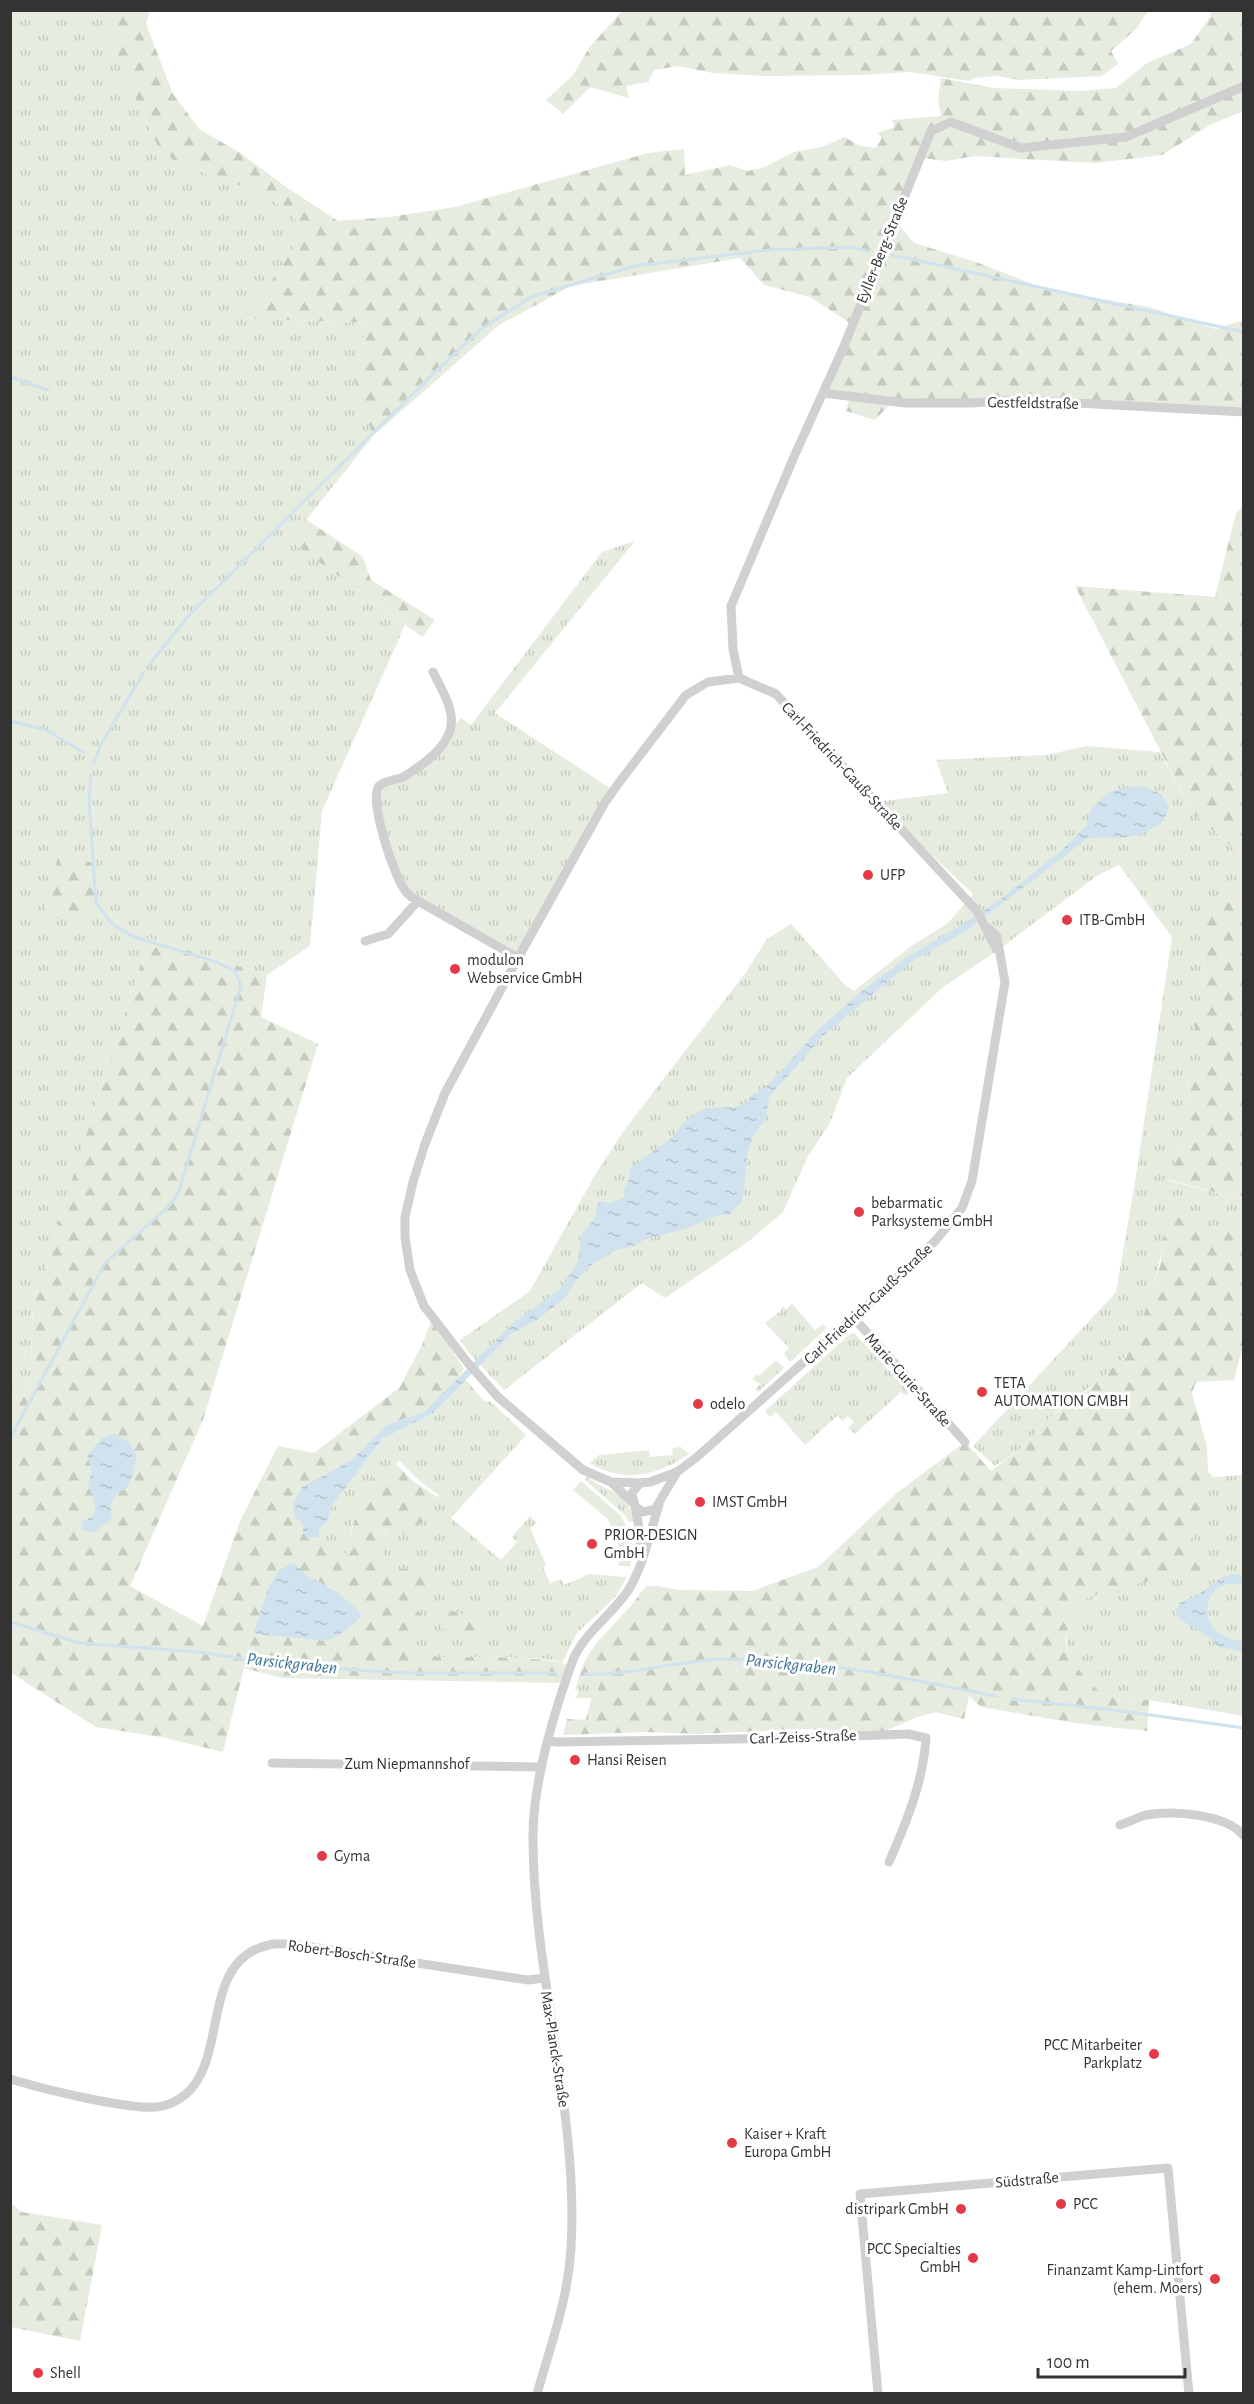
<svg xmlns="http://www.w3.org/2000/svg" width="1254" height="2404" viewBox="0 0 1254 2404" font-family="'Alegreya Sans',sans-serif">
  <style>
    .grass { fill: url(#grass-tufts) }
    .forest { fill: url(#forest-firs); fill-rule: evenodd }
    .water { fill: url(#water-ripples) }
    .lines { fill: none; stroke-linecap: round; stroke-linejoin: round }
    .stream { stroke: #cfe2ee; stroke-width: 3 }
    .minor { stroke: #d0d0d0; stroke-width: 9 }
    .poi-dot { fill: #e63946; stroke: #fff; stroke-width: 2 }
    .labels { text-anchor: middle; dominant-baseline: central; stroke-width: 6; stroke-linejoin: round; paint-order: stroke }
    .street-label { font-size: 16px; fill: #333; stroke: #fff }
    .poi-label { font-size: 16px; fill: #333; stroke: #fff; text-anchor: start }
    .water-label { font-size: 18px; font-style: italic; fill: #3f7597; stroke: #fff }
  </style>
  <defs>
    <pattern id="grass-tufts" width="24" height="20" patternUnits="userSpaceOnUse" patternTransform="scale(1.5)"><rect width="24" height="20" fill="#e6ecdf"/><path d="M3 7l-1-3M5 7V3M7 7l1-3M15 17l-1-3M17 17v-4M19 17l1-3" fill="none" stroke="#c6cbc0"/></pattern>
    <pattern id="forest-firs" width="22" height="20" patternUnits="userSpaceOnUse" patternTransform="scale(1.5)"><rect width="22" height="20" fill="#e6ecdf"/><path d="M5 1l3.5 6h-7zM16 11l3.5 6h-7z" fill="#c6cbc0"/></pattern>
    <pattern id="water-ripples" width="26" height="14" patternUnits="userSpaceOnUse" patternTransform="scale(1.5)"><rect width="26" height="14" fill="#cfe2ee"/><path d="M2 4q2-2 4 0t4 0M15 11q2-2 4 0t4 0" fill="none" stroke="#b2c2cd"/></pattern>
  </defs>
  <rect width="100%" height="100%" fill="#fff"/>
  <path class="grass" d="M11,11H103L118,60L158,147L221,180L250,188L275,202L306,228L263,294L240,318L367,323L354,379L373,436L290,540L405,625L322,811L310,946L267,975L149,938L33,1302L30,1400L11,1389Z
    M635,541L495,713L613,790L518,958L405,892L382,832L379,786L420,765L461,718L471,725L602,552Z
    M1087,746L1160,752L1192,812L1243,857V906L1213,894L1202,953L1203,1003L1194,1023L1213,1064L1188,1074L1190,1105L1187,1133L1177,1153L1170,1181L1243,1200V1233L1163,1243C1159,1269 1142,1337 1125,1356C1103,1382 1071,1397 1047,1421C1039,1428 1033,1438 1025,1445C1016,1453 1005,1459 995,1466L973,1446L1116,1292L1135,1182L1172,937L1119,865L1098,875L998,950L942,988L847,1078L830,1123L808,1156L783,1212L749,1241L665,1298L642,1283L504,1390L469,1353L460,1340L530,1291L595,1175L625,1129L747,971L767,939L791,924L845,985L854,991L910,947L948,923L973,894L876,802L948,793L936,760L1046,755Z
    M792,1304L815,1330L823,1324L827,1328L790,1362L784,1354L789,1348L765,1323L781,1311L782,1306L786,1309Z
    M854,1333L909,1392L906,1396L901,1392L855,1434L848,1428L854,1422L848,1416L842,1421L838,1415L805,1445L776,1412L770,1417L765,1411L850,1334Z
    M776,1360L784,1368L758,1392L755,1389L760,1384L752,1379L757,1374L759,1376Z
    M465,1379L483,1400L491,1402L526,1435L451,1518L501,1560L517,1542L512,1537L530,1516L537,1523L530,1528L546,1565L543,1567L550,1583L561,1579L564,1585L589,1574L627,1577L616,1596L577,1633L562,1663C547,1657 536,1659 520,1658C483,1656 445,1659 407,1656L405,1643L417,1609L399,1569L383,1555L380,1536L424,1514L439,1495L416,1478L399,1460L396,1464L388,1466L353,1522L348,1555L307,1538L320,1537L319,1528L328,1521L331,1507L383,1438L432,1414Z
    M681,1447L689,1454C659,1475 624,1484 590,1463L599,1455L649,1450L650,1457L673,1455L672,1448Z
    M1243,1475V1716C1212,1711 1181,1705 1149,1700C1136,1699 1120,1700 1108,1696C1093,1690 1075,1668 1069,1653C1063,1637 1069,1615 1082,1602C1097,1587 1176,1577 1200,1572C1182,1533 1197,1513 1213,1477Z
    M587,1477C610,1495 624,1486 635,1521L629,1522L624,1514L585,1480Z
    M581,1481L620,1515C631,1532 634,1548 630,1567L619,1565L621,1552L608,1519L573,1490Z
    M579,1677L601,1679L590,1720H585L592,1698H574L577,1696L578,1691L575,1690Z"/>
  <path class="forest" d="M623,10H1148V11L1136,29L1111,51L1118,64L1101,76L1019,80L997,76L974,78L970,81L908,72L862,75L763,76L713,73L678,66L654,70L648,82L626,86L629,98L590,87L563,114L546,100L573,75L589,48Z
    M103,11H150L146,24L173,94L200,130L239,152L286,187L338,221L389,217L455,207L648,153L684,149L685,175L730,165L748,171L765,167L794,152L822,147L844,137L861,146L876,148L882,138L878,133L894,127L892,120L941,116L938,99L941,78L994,88L1081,91L1116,88L1147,63L1191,44L1210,17L1211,11H1243V111L1210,125L1162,155L1095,163L975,156L946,161L922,158L896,221L914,243L976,262L1048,290L1149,307L1216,329L1243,320V412L1024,400L893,401L875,420L846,411L850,396L823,392L853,325L810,297L764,285L740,258L571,286L499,325L373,436L354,379L367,323L239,318L263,294L306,228L275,202L250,188L221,180L176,162L158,147L118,60Z
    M1243,507V857L1192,812L1075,586L1215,597L1236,513Z
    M305,519L363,557L371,580L435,620L422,637L289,540Z
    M58,856L95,863L99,913L74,922L45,915Z
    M1213,894L1243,906V1200L1170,1180L1177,1153L1187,1133L1176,1116L1190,1105L1188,1073L1213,1064L1193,1023L1203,1003L1202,953L1207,922L1197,911Z
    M149,938L267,975L261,1017L318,1044L203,1420L130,1586L203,1626L240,1521L278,1446L314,1453L399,1388L422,1345L432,1319L464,1369L451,1387L425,1411L387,1425L351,1460L302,1487L303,1532L307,1538L348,1554C352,1526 362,1471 396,1464L413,1481L438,1498L424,1514L422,1522C408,1532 403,1537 386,1532L380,1536L383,1555L399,1569H414L421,1574L427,1584L417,1609L424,1619L421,1630L406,1643L407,1655C445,1659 482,1656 520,1658C542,1660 549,1658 570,1666L565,1683L282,1678L244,1668L223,1752L161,1737L96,1727L11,1673V1389L30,1400L33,1302ZM294,1563C309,1580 316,1579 333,1590C344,1597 353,1605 362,1615L328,1641L253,1634L267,1591Z
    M1172,1216L1243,1233V1345L1234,1380L1196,1382L1192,1393L1207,1447L1208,1472L1213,1477C1199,1510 1181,1537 1201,1572C1170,1579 1109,1584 1084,1601C1080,1603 1078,1608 1076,1612C1071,1619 1067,1629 1066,1638C1064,1656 1091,1689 1108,1696C1119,1700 1137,1699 1149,1700L1147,1731L1082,1724L981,1707L969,1696L964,1719L935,1712L918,1717L880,1733L804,1729L698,1734L646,1732L563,1735L567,1719L590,1720L601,1679L579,1677C587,1648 606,1634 625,1612C633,1604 639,1595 646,1586H658L679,1590L752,1591L818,1567L897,1493L965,1442L991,1471L1026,1444L1047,1420L1084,1393L1126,1356L1140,1328L1151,1294L1160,1266L1163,1243Z
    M429,1606L488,1620L491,1625L489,1629C455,1640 446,1642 429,1606Z
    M10,2202L22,2212L102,2225L80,2341L11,2327Z"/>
  <path class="water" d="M1141,786C1155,790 1163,793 1169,806L1166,816L1159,825L1141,834L1129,837L1088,838L966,931L914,960L824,1035L769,1097L766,1118L753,1137L748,1151L742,1201L729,1215L721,1214L687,1228L643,1240L637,1245L616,1250L590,1266L575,1281L566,1297L538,1319L511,1334L432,1414L383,1438L331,1507L328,1521L319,1529L320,1537L307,1538L303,1532V1524L295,1517L293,1505L302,1487L351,1460L387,1425L425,1411L513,1323L560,1289L578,1262L581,1236L596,1216V1208L600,1201L608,1203L625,1197L623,1191L629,1180L630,1168L672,1138L682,1125L697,1112L707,1108L737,1107L746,1103L751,1096L769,1084L817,1031L857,995L907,957L967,922L1003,897L1061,851L1086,826L1092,808L1111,791Z
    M114,1434L130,1443L137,1456L132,1477L127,1488L116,1494L110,1505L112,1519L94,1532L81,1530L82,1521L92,1518C97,1506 96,1498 88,1487L92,1470L87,1456L102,1438Z
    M294,1563C309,1580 316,1578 333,1590C344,1597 353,1605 362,1615L348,1629L328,1641L253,1634L267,1591L279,1570Z
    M1234,1574L1243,1575V1585C1238,1585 1230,1583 1224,1585C1207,1590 1202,1615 1214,1628C1221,1637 1232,1640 1243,1641V1651L1220,1647L1201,1631L1182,1621L1176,1613L1179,1603L1198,1595L1220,1578Z"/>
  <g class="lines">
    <path class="stream" d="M892,255L1244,332
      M10,377L48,390
      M149,665L190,614L436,371L481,329L531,297L634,266L769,250L850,247L868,251
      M10,721L46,730L83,752
      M94,763L100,746L144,672
      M10,1438L105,1263L168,1207L178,1194L241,986L235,971L217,962L132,936L111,923L96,902L89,801L91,775
      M10,1622L80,1643L197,1652L294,1666L405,1673H555
      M585,1674C633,1676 681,1659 730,1659C819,1659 908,1679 996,1696
      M1012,1699L1114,1710L1244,1728"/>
    <path class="minor" d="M823,393L905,403H971L1020,400L1244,412
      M739,678L733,649L731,606L793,459L844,346L931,131L951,122L1021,148L1126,137L1244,86
      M418,901C414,899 410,896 407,893C395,881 368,799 379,786C386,779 397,781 405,776C427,762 459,740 450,710C447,697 439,684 433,672
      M365,941L388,934L418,901L518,958
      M853,1317L965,1442
      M677,1472L655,1509L643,1512L635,1506L632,1493L640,1483L650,1482L677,1472L697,1457L880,1294L936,1240L962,1208L972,1181L1005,982L997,937L988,928
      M611,1482L633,1503
      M640,1483L611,1482L583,1470L498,1397L468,1363L424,1306L410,1270L405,1237V1217L413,1182L425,1144L445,1093L518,958L604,804L618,784L686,695L708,682L739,678L776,694L976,910C985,923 988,938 998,950
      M635,1506L641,1539L640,1550
      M549,1741L557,1742L800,1738L908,1734L926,1738C923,1782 907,1821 889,1862
      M272,1763L542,1767
      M1120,1825C1129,1822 1138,1817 1146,1815C1172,1810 1227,1814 1244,1836
      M10,2079C40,2088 137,2113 163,2106C239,2086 190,1962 269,1945C276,1943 284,1944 292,1944L528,1980L544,1978
      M537,2394C551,2344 568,2300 571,2248C579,2108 532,1973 533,1833C534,1778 555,1709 574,1657C588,1629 613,1614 629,1589C644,1564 650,1532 659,1505
      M878,2394L860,2194L1168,2168L1189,2394"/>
  </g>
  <g class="poi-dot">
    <circle cx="868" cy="875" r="6"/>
    <circle cx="1067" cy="920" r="6"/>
    <circle cx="455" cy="969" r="6"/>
    <circle cx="859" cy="1212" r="6"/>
    <circle cx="982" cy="1392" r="6"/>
    <circle cx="698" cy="1404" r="6"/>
    <circle cx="700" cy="1502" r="6"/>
    <circle cx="592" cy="1544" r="6"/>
    <circle cx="575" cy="1760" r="6"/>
    <circle cx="322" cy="1856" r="6"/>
    <circle cx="1154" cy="2054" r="6"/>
    <circle cx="732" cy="2143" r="6"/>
    <circle cx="1061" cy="2204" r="6"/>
    <circle cx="961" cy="2209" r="6"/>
    <circle cx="973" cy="2258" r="6"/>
    <circle cx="1215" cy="2279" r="6"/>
    <circle cx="38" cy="2373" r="6"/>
  </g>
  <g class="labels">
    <g class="street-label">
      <text transform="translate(882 250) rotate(-68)">Eyller-Berg-Straße</text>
      <text transform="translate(1033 403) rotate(1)">Gestfeldstraße</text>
      <text transform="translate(842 766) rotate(47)">Carl-Friedrich-Gauß-Straße</text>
      <text transform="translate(868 1304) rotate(-43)">Carl-Friedrich-Gauß-Straße</text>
      <text transform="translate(908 1380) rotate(48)">Marie-Curie-Straße</text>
      <text transform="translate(803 1737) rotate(-2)">Carl-Zeiss-Straße</text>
      <text x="407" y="1764">Zum Niepmannshof</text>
      <text transform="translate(352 1954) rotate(8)">Robert-Bosch-Straße</text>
      <text transform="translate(555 2049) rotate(81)">Max-Planck-Straße</text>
      <text transform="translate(1027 2180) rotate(-5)">Südstraße</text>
    </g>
    <g class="poi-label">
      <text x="880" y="875">UFP</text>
      <text x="1079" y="920">ITB-GmbH</text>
      <text x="467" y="960">modulon<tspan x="467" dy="18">Webservice GmbH</tspan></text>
      <text x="871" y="1203">bebarmatic<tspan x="871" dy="18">Parksysteme GmbH</tspan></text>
      <text x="994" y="1383">TETA<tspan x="994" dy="18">AUTOMATION GMBH</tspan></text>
      <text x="710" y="1404">odelo</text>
      <text x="712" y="1502">IMST GmbH</text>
      <text x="604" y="1535">PRIOR-DESIGN<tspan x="604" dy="18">GmbH</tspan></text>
      <text x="587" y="1760">Hansi Reisen</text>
      <text x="334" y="1856">Gyma</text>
      <text x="1142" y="2045" text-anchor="end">PCC Mitarbeiter<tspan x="1142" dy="18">Parkplatz</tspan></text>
      <text x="744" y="2134">Kaiser + Kraft<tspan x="744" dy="18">Europa GmbH</tspan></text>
      <text x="1073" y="2204">PCC</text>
      <text x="949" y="2209" text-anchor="end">distripark GmbH</text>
      <text x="961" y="2249" text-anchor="end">PCC Specialties<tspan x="961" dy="18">GmbH</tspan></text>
      <text x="1203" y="2270" text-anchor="end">Finanzamt Kamp-Lintfort<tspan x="1203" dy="18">(ehem. Moers)</tspan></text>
      <text x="50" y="2373">Shell</text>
    </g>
    <g class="water-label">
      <text transform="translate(292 1664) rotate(6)">Parsickgraben</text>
      <text transform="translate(791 1665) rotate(6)">Parsickgraben</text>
    </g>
  </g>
  <rect width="1254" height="2404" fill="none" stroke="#333333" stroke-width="24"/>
  <path d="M1038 2368v9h147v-9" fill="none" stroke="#333333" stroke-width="3"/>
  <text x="1047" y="2368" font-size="18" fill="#333333" stroke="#ffffff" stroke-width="4.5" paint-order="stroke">100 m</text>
</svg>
